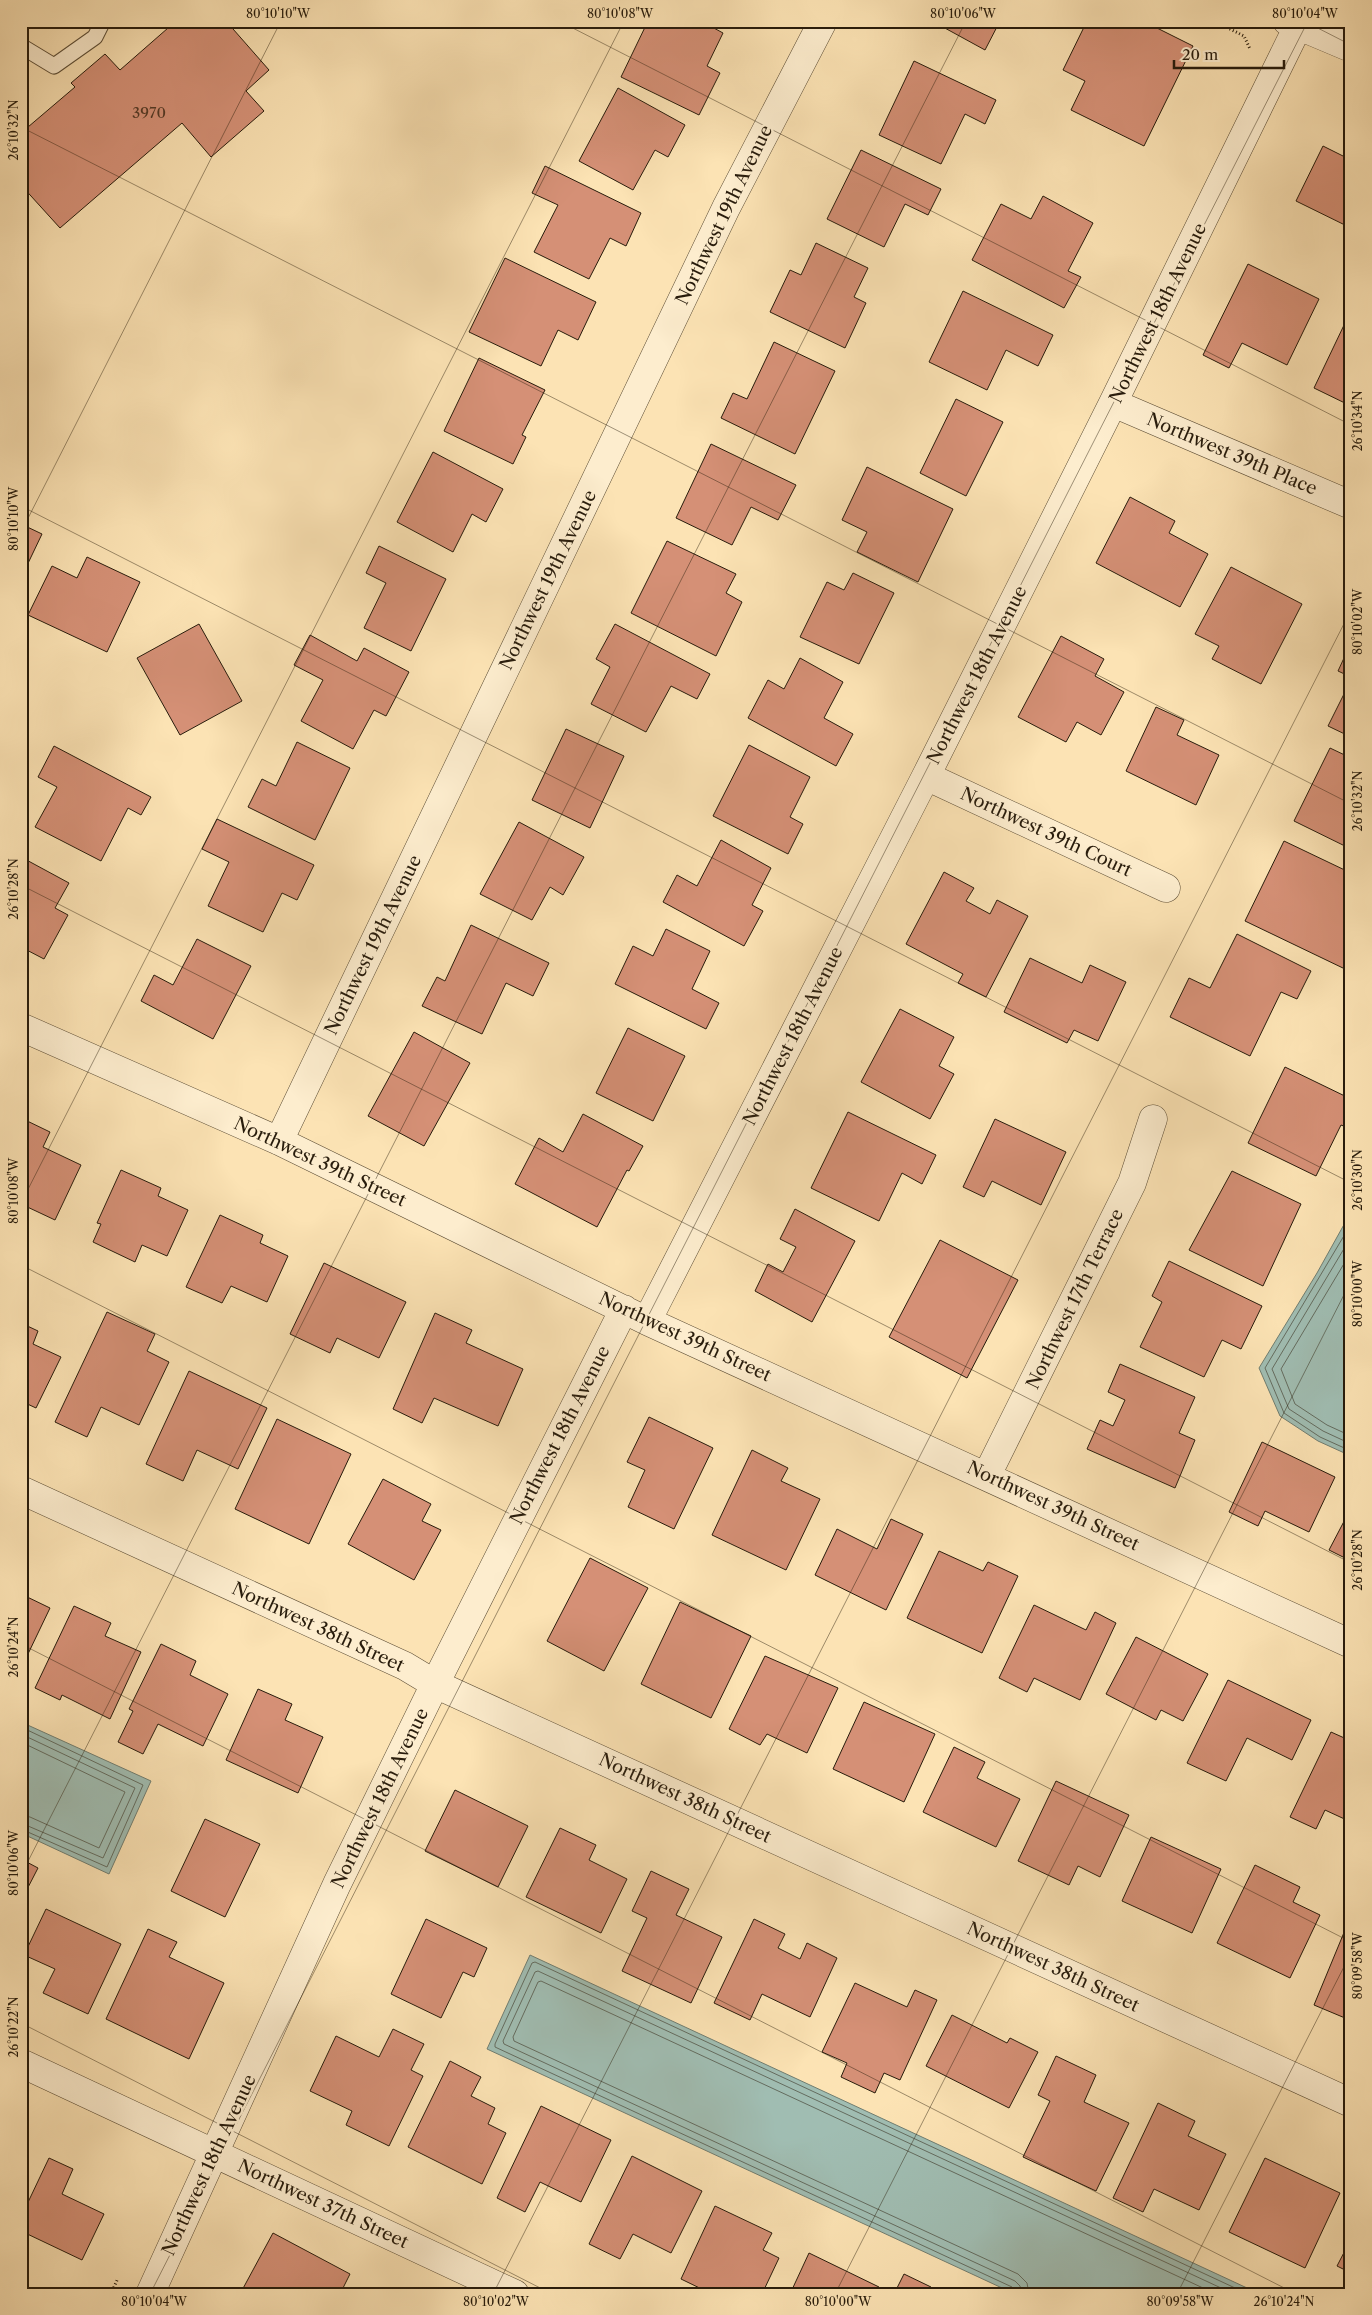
<svg xmlns="http://www.w3.org/2000/svg" width="1372" height="2315" viewBox="0 0 1372 2315" font-family="'Libre Caslon Text',serif">
  <style>
    .water { fill: #a0bdb2; stroke: #707d70 }
    .lines { fill: none; stroke-linecap: round; stroke-linejoin: round }
    .shore { stroke: #646c5f; stroke-width: 1 }
    .building { fill: #d59076; stroke: #281c0c }
    .lane-casing { stroke: #5d4e36; stroke-width: 17 }
    .street-casing { stroke: #5d4e36; stroke-width: 29 }
    .path { stroke: #281c0c; stroke-width: 3; stroke-dasharray: 1 2.5; stroke-linecap: butt }
    .lane { stroke: #fdedce; stroke-width: 15 }
    .street { stroke: #fdedce; stroke-width: 28 }
    .ticks { fill: none; stroke: #281c0c; stroke-width: 1; stroke-opacity: 0.45 }
    .labels { text-anchor: middle; dominant-baseline: central; stroke-width: 5; stroke-linejoin: round; paint-order: stroke }
    .number-label { font-size: 15px; fill: #533926 }
    .street-label { font-size: 18px; fill: #281c0c; stroke: #fdedce }
    .neatline { fill: none; stroke: #281c0c; stroke-width: 2 }
    .ticks-label { font-size: 12px; text-anchor: middle; fill: #281c0c }
  </style>
  <rect width="100%" height="100%" fill="#fce3b4"/>
  <filter id="stains"><feTurbulence type="fractalNoise" baseFrequency=".004" numOctaves="4"/><feColorMatrix values="0 0 0 0 .2 0 0 0 0 .09 0 0 0 0 .02 0 0 0 .5 -.17"/></filter>
  <radialGradient id="worn" r=".72"><stop offset=".6" stop-color="#630" stop-opacity="0"/><stop offset="1" stop-color="#630" stop-opacity=".3"/></radialGradient>
  <path class="water" d="M1351,1212V1456L1318,1441L1280,1416L1259,1368L1317,1273Z
    M21,1722L151,1781L109,1874L21,1833Z
    M530,1955L1260,2294H1015L487,2049Z"/>
  <g class="lines">
    <path class="shore" d="M1351,1224L1265,1368L1284,1413L1320,1437L1351,1451
      M1351,1237L1272,1369L1289,1409L1323,1431L1351,1444
      M1351,1252L1281,1369L1295,1404L1327,1425L1351,1436
      M21,1727L143,1785L107,1867L21,1829
      M21,1734L135,1788L103,1858L21,1823
      M21,1742L125,1792L99,1848L30,1817L21,1815
      M1016,2294L1012,2287L495,2047V2044L532,1963L535,1962L1248,2294
      M1022,2294L1020,2286L1015,2281L504,2044L503,2041L535,1972L538,1971L1234,2294
      M1029,2294L1027,2283L1018,2274L514,2041L513,2037L538,1982L541,1981L1216,2294"/>
  </g>
  <path class="building" d="M176,21H226L269,70L246,91L264,111L211,157L182,123L60,228L21,185V133L75,87L71,83L105,54L120,70Z
    M648,21H701L723,33L707,66L720,73L699,115L621,77Z
    M932,21H1000L985,50Z
    M1041,21H1057L1053,28Z
    M1087,21H1143L1193,46L1144,146L1071,110L1085,81L1063,70Z
    M914,61L996,100L985,124L965,114L941,164L879,135Z
    M618,88L685,125L668,157L655,150L633,190L579,161Z
    M1323,146L1351,160V228L1296,201Z
    M861,150L941,189L928,215L905,204L884,247L827,219Z
    M545,166L641,213L626,246L610,238L589,279L534,252L558,205L532,193Z
    M1043,196L1093,223L1068,271L1081,277L1064,308L972,260L1001,204L1031,219Z
    M816,243L868,268L854,297L866,303L845,348L770,312L790,270L801,275Z
    M505,258L596,302L578,340L558,330L541,366L469,332Z
    M1248,264L1319,299L1287,365L1242,343L1229,368L1203,355Z
    M963,291L1053,335L1038,366L1006,350L987,390L929,362Z
    M1345,323L1351,326V406L1314,388Z
    M774,342L835,371L795,454L721,418L733,393L747,399Z
    M479,358L545,390L522,435L526,437L513,464L444,431Z
    M956,399L1003,422L966,496L920,473Z
    M711,444L796,485L778,520L751,507L732,545L676,518Z
    M433,452L503,489L486,522L472,514L453,552L397,522Z
    M867,467L953,509L918,582L857,552L867,532L842,520Z
    M1130,497L1175,521L1169,533L1208,554L1180,607L1096,563Z
    M21,524L42,534L21,578Z
    M667,541L736,574L726,593L742,602L716,656L631,613Z
    M379,546L446,579L411,651L364,628L386,583L366,573Z
    M87,557L140,582L107,652L28,615L52,566L77,578Z
    M1231,567L1302,604L1261,684L1212,659L1219,646L1195,634Z
    M853,573L894,593L859,664L800,637L827,582L844,590Z
    M199,624L242,701L180,735L137,658Z
    M615,624L710,674L697,699L671,686L646,732L591,704L610,667L596,659Z
    M310,635L357,661L364,648L409,672L386,716L374,710L353,749L301,721L323,680L294,665Z
    M1061,636L1104,659L1095,676L1124,692L1101,735L1077,722L1066,742L1018,717Z
    M1350,645L1351,646V677L1338,671Z
    M800,658L843,682L824,718L853,734L836,766L748,718L768,680L784,689Z
    M1351,680V737L1328,726Z
    M1156,707L1184,720L1177,735L1219,755L1196,805L1126,771Z
    M566,729L624,756L590,828L532,800Z
    M297,742L350,768L315,840L248,807L262,779L276,786Z
    M749,745L810,777L790,817L803,824L788,854L713,816Z
    M54,746L151,797L141,815L128,808L101,861L35,827L57,787L38,777Z
    M1330,748L1351,758V849L1294,821Z
    M217,819L314,865L297,900L282,893L263,932L208,906L229,862L202,849Z
    M519,822L584,857L563,895L550,887L532,920L480,894Z
    M721,840L771,868L752,905L763,911L744,946L663,902L677,875L697,886Z
    M1284,841L1351,873V924L1344,938L1351,941V956L1345,969L1245,921Z
    M21,857L69,883L55,908L68,915L44,959L21,947Z
    M944,872L974,888L966,901L990,914L997,900L1028,916L986,997L958,983L963,974L906,944Z
    M471,925L549,963L533,996L506,983L482,1034L422,1006L437,977L445,981Z
    M666,929L710,951L692,989L719,1003L706,1029L615,984L633,946L653,956Z
    M1237,934L1311,971L1297,999L1281,992L1250,1056L1170,1017L1189,978L1210,988Z
    M197,939L251,966L213,1039L141,1001L154,975L173,985Z
    M1030,958L1082,983L1090,965L1126,982L1098,1041L1074,1030L1067,1043L1004,1012Z
    M900,1009L954,1037L939,1066L954,1074L930,1119L861,1082Z
    M628,1028L685,1056L653,1121L596,1093Z
    M414,1032L470,1063L424,1146L368,1116Z
    M1285,1067L1351,1099V1129L1341,1125L1316,1176L1248,1143Z
    M848,1112L936,1155L922,1184L902,1173L879,1221L811,1188Z
    M583,1114L643,1146L629,1171L627,1170L597,1227L515,1184L539,1138L563,1152Z
    M21,1118L50,1132L43,1147L81,1165L55,1220L21,1204Z
    M995,1119L1066,1152L1041,1205L992,1181L984,1197L963,1187Z
    M121,1170L161,1188L158,1196L188,1210L167,1256L142,1245L135,1262L93,1242L101,1224L97,1223Z
    M1232,1171L1301,1204L1263,1286L1189,1250Z
    M795,1209L855,1241L812,1322L755,1291L768,1264L783,1272L796,1247L780,1239Z
    M220,1215L263,1235L260,1243L288,1256L267,1302L231,1286L222,1303L186,1287Z
    M940,1240L1018,1280L967,1378L889,1337Z
    M1169,1261L1262,1306L1241,1349L1222,1340L1204,1377L1140,1347L1162,1302L1152,1296Z
    M324,1263L406,1302L379,1358L337,1338L330,1353L290,1334Z
    M107,1312L155,1334L147,1351L169,1362L139,1425L101,1407L87,1437L55,1422Z
    M435,1313L472,1330L466,1343L523,1369L498,1426L434,1398L422,1423L393,1409Z
    M21,1323L38,1331L33,1344L61,1357L36,1408L21,1401Z
    M1120,1364L1195,1397L1179,1433L1195,1440L1175,1488L1087,1449L1100,1420L1113,1426L1125,1400L1108,1392Z
    M189,1371L267,1408L238,1469L197,1450L183,1481L146,1464Z
    M649,1417L713,1448L674,1529L628,1507L645,1470L627,1462Z
    M277,1419L351,1454L309,1544L235,1509Z
    M1262,1442L1335,1477L1309,1532L1265,1511L1258,1526L1229,1512Z
    M752,1450L788,1468L781,1481L820,1499L786,1570L712,1535Z
    M383,1479L431,1504L422,1521L441,1530L414,1580L348,1544Z
    M1351,1508V1561L1329,1550Z
    M891,1519L923,1534L886,1610L815,1575L837,1529L877,1549Z
    M939,1551L983,1571L988,1562L1018,1576L982,1653L907,1618Z
    M590,1558L648,1588L604,1671L547,1641Z
    M21,1594L50,1608L27,1656L21,1653Z
    M680,1602L751,1636L711,1718L641,1684Z
    M1034,1605L1086,1630L1095,1612L1116,1623L1080,1700L1034,1678L1027,1692L999,1678Z
    M74,1606L111,1623L105,1636L141,1652L110,1719L62,1695L60,1700L35,1688Z
    M1136,1637L1208,1674L1183,1721L1161,1710L1156,1720L1106,1694Z
    M161,1644L196,1661L190,1675L228,1694L203,1746L158,1724L143,1754L118,1742L133,1711L129,1709Z
    M765,1656L838,1688L807,1753L767,1734L760,1745L729,1729Z
    M1228,1680L1311,1720L1292,1760L1247,1738L1226,1781L1187,1763Z
    M258,1689L292,1704L285,1720L323,1737L298,1793L226,1760Z
    M864,1702L935,1734L904,1802L833,1769Z
    M1331,1732L1351,1741V1822L1325,1810L1316,1829L1290,1817Z
    M954,1747L985,1762L977,1778L1020,1799L996,1847L923,1812Z
    M1056,1781L1129,1815L1100,1877L1078,1866L1069,1885L1018,1861Z
    M455,1790L528,1826L498,1887L425,1851Z
    M205,1819L260,1844L225,1917L171,1891Z
    M560,1828L596,1845L589,1860L627,1879L601,1933L526,1897Z
    M1151,1837L1221,1869L1192,1933L1122,1901Z
    M21,1859L38,1868L21,1901Z
    M1255,1865L1300,1887L1293,1902L1320,1915L1290,1978L1217,1943Z
    M651,1871L689,1889L676,1915L722,1937L691,2003L622,1971L647,1918L632,1911Z
    M46,1909L121,1944L88,2014L43,1993L55,1969L24,1955Z
    M1350,1918L1351,2005L1345,2018L1314,2005Z
    M426,1919L487,1948L474,1977L463,1972L441,2018L391,1994Z
    M754,1919L785,1934L778,1948L800,1959L807,1943L837,1958L810,2017L762,1994L750,2020L714,2003Z
    M148,1929L177,1942L169,1957L224,1983L189,2059L106,2019Z
    M855,1983L907,2007L915,1990L937,2000L900,2080L884,2073L875,2093L841,2077L847,2063L822,2052Z
    M952,2015L1007,2043L1010,2038L1038,2052L1009,2108L926,2066Z
    M393,2029L424,2044L411,2070L423,2076L389,2146L346,2125L352,2111L310,2091L336,2036L379,2057Z
    M1056,2056L1096,2075L1084,2102L1129,2123L1096,2191L1023,2157L1050,2101L1038,2095Z
    M450,2061L481,2077L471,2096L495,2108L488,2124L506,2133L482,2184L408,2147Z
    M1158,2103L1195,2121L1188,2136L1226,2154L1199,2210L1154,2189L1143,2212L1113,2198Z
    M541,2106L611,2140L581,2202L540,2182L525,2212L497,2198Z
    M21,2153L28,2157L21,2172Z
    M632,2156L702,2191L671,2253L633,2234L620,2259L589,2244Z
    M49,2158L73,2169L62,2194L104,2214L82,2260L21,2231V2217Z
    M1265,2158L1340,2193L1305,2268L1229,2232Z
    M715,2206L772,2233L763,2250L779,2258L762,2294H742L730,2288L728,2294H712L681,2279Z
    M273,2233L350,2274L340,2294H240Z
    M1351,2239V2273L1337,2266Z
    M809,2253L879,2287L876,2294H790Z
    M904,2274L931,2287L927,2294H894Z"/>
  <g class="lines">
    <g class="lane-casing">
      <path id="lane" d="M21,46L54,66L95,37L103,21"/>
    </g>
    <g class="street-casing">
      <path id="street" d="M1287,21L1351,48
        M1113,403L1351,505
        M926,776L1166,888
        M21,1027L279,1141L647,1321L1351,1644
        M279,1141L726,208L823,21
        M647,1321L926,776L1113,403L1298,26
        M987,1475L1132,1183L1153,1119
        M21,1490L405,1666L435,1684L1351,2103
        M21,2063L515,2294
        M150,2294L337,1884L435,1684L624,1309"/>
    </g>
    <path class="path" d="M1214,21L1244,36L1250,49
      M111,2294L118,2278"/>
    <use href="#lane" class="lane"/>
    <use href="#street" class="street"/>
  </g>
  <path class="ticks" d="M559,21L1351,425M1304,21L1351,45M21,127L1351,804M21,506L1351,1183M21,532L281,21M21,885L1351,1563M21,1203L624,21M21,1265L1351,1942M21,1644L1296,2294M21,1875L966,21M21,2023L552,2294M150,2294L1308,21M493,2294L1351,610M835,2294L1351,1281M1177,2294L1351,1953"/>
  <g class="labels">
    <g class="number-label">
      <text x="149" y="112">3970</text>
    </g>
    <g class="street-label">
      <text transform="translate(724 215) rotate(-64)">Northwest 19th Avenue</text>
      <text transform="translate(1158 313) rotate(-64)">Northwest 18th Avenue</text>
      <text transform="translate(1232 454) rotate(23)">Northwest 39th Place</text>
      <text transform="translate(548 580) rotate(-64)">Northwest 19th Avenue</text>
      <text transform="translate(977 675) rotate(-63)">Northwest 18th Avenue</text>
      <text transform="translate(1046 832) rotate(25)">Northwest 39th Court</text>
      <text transform="translate(373 945) rotate(-64)">Northwest 19th Avenue</text>
      <text transform="translate(793 1036) rotate(-63)">Northwest 18th Avenue</text>
      <text transform="translate(320 1162) rotate(25)">Northwest 39th Street</text>
      <text transform="translate(1075 1299) rotate(-64)">Northwest 17th Terrace</text>
      <text transform="translate(685 1337) rotate(25)">Northwest 39th Street</text>
      <text transform="translate(560 1435) rotate(-63)">Northwest 18th Avenue</text>
      <text transform="translate(1053 1506) rotate(25)">Northwest 39th Street</text>
      <text transform="translate(318 1627) rotate(25)">Northwest 38th Street</text>
      <text transform="translate(380 1798) rotate(-64)">Northwest 18th Avenue</text>
      <text transform="translate(685 1798) rotate(25)">Northwest 38th Street</text>
      <text transform="translate(1053 1967) rotate(25)">Northwest 38th Street</text>
      <text transform="translate(209 2165) rotate(-65)">Northwest 18th Avenue</text>
      <text transform="translate(323 2204) rotate(25)">Northwest 37th Street</text>
    </g>
  </g>
  <rect width="1372" height="2315" fill="none" stroke="#fce3b4" stroke-width="55"/>
  <path d="M1174 60v8h110v-8" fill="none" stroke="#281c0c" stroke-width="2.5"/>
  <text x="1182" y="60" font-size="15" fill="#281c0c" stroke="#fdedce" stroke-width="4" paint-order="stroke">20 m</text>
  <rect x="28" y="28" width="1316" height="2260" class="neatline"/>
  <g class="ticks-label">
    <text x="278" y="18">80°10'10"W</text>
    <text x="620" y="18">80°10'08"W</text>
    <text x="963" y="18">80°10'06"W</text>
    <text x="1305" y="18">80°10'04"W</text>
    <text transform="translate(14 130) rotate(-90)" y="4">26°10'32"N</text>
    <text transform="translate(1358 421) rotate(-90)" y="4">26°10'34"N</text>
    <text transform="translate(14 519) rotate(-90)" y="4">80°10'10"W</text>
    <text transform="translate(1358 622) rotate(-90)" y="4">80°10'02"W</text>
    <text transform="translate(1358 801) rotate(-90)" y="4">26°10'32"N</text>
    <text transform="translate(14 889) rotate(-90)" y="4">26°10'28"N</text>
    <text transform="translate(1358 1180) rotate(-90)" y="4">26°10'30"N</text>
    <text transform="translate(14 1191) rotate(-90)" y="4">80°10'08"W</text>
    <text transform="translate(1358 1294) rotate(-90)" y="4">80°10'00"W</text>
    <text transform="translate(1358 1560) rotate(-90)" y="4">26°10'28"N</text>
    <text transform="translate(14 1647) rotate(-90)" y="4">26°10'24"N</text>
    <text transform="translate(14 1863) rotate(-90)" y="4">80°10'06"W</text>
    <text transform="translate(1358 1966) rotate(-90)" y="4">80°09'58"W</text>
    <text transform="translate(14 2027) rotate(-90)" y="4">26°10'22"N</text>
    <text x="154" y="2306">80°10'04"W</text>
    <text x="496" y="2306">80°10'02"W</text>
    <text x="838" y="2306">80°10'00"W</text>
    <text x="1180" y="2306">80°09'58"W</text>
    <text x="1284" y="2306">26°10'24"N</text>
  </g>
  <rect width="100%" height="100%" filter="url(#stains)"/>
  <rect width="100%" height="100%" fill="url(#worn)"/>
</svg>
